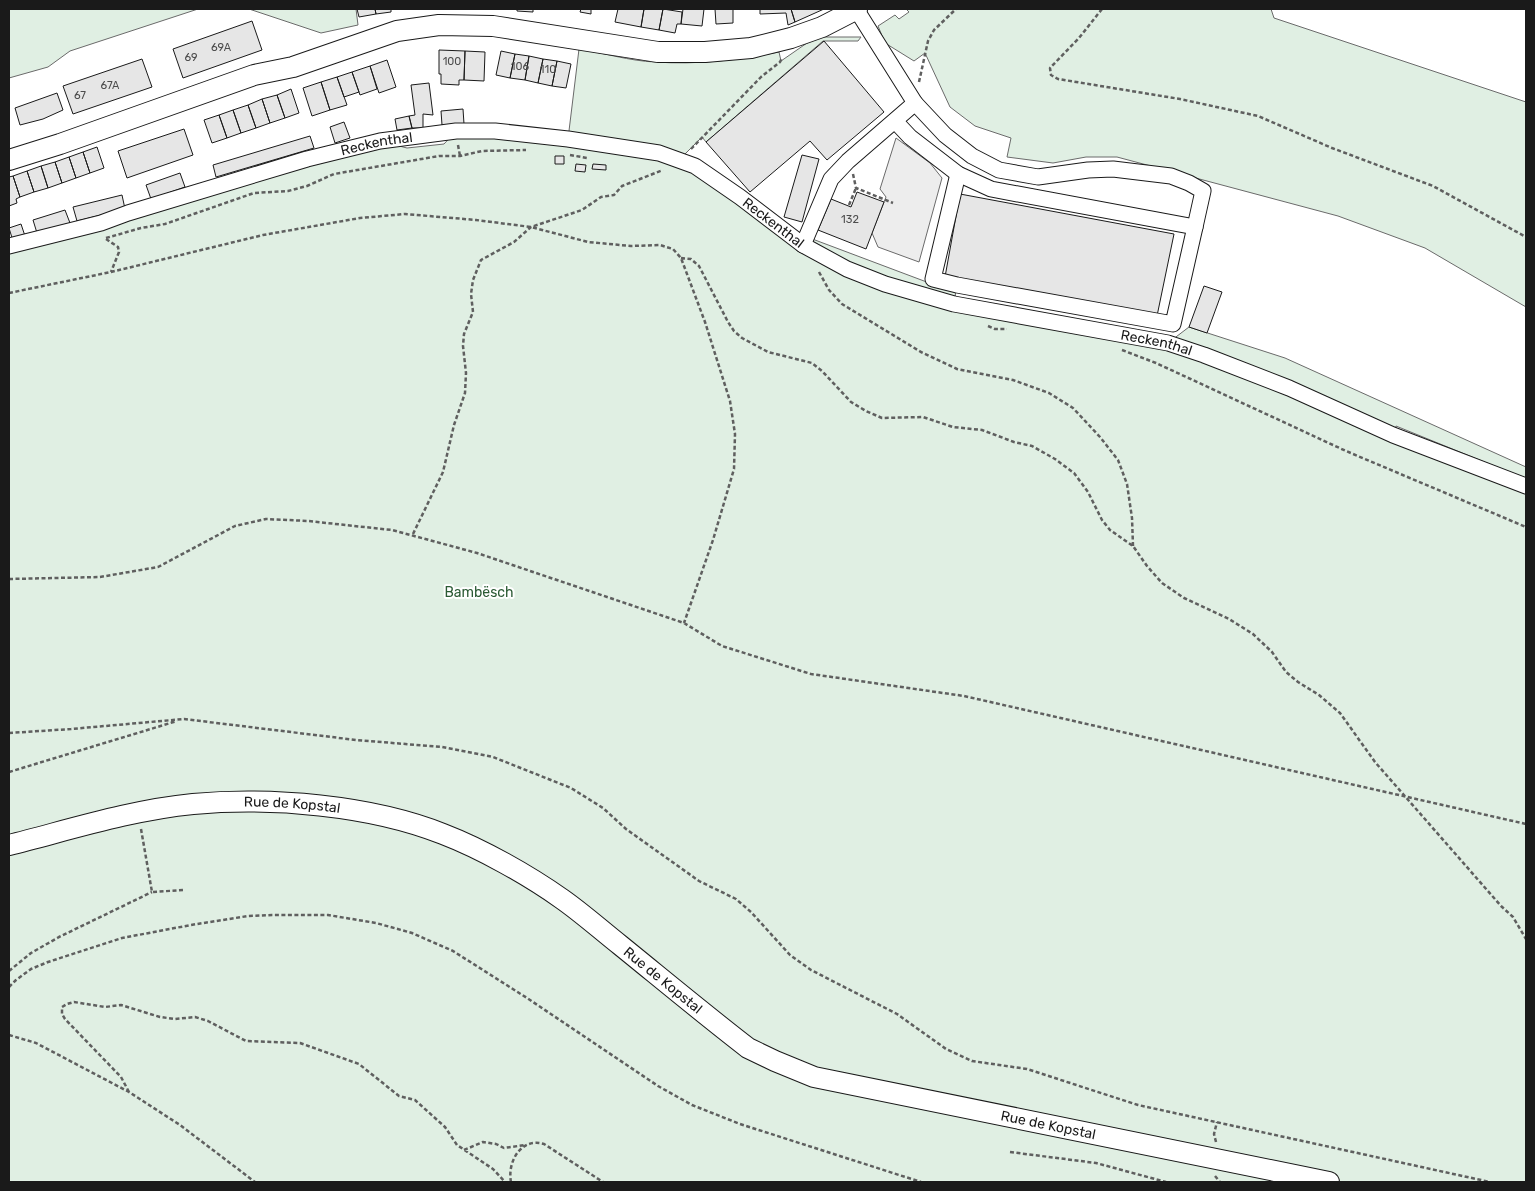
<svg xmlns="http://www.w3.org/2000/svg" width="1535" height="1191" viewBox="0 0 1535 1191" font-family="Rubik,sans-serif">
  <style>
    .green { fill: #e0efe3; stroke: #6a6a6a }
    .parking { fill: #ededed; stroke: #6a6a6a }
    .building { fill: #e6e6e6; stroke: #1a1a1a }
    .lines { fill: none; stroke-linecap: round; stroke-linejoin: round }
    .minor-casing { stroke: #1a1a1a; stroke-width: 17 }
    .major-casing { stroke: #1a1a1a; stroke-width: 22 }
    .path { stroke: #5f5f5f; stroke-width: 2.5; stroke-dasharray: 4 2.5; stroke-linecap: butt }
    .minor { stroke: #fff; stroke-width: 15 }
    .major { stroke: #fff; stroke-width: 20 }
    .labels { text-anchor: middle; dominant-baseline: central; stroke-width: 4; stroke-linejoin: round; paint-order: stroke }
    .number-label { font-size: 11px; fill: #4d4d4d }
    .street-label { font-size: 14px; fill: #1a1a1a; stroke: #fff }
    .park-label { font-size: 14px; fill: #2b5a34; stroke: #fff }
  </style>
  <rect width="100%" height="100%" fill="#fff"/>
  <path class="green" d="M9,9H198L70,51L48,67L9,78Z
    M249,9H356L358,25L321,33Z
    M906,9H1271L1274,18L1526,102V307L1425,248L1338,216L1117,157H1086L1053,163L1007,157L1011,138L975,126L950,107L925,53L914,61L885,43L878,26L895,15L899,19L909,12Z
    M822,37H861L858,41H823L706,142L702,137L680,159L789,235L807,237L932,284L956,290L954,304L1168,343L1189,327L1285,358L1526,467V479L1396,426L1393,435L1526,486V1182H9V246L380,141L407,148L444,144L456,131L568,139L579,49C604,53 630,61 655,62C697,65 738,60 779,52L781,61L807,43Z"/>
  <path class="parking" d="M896,138L930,163L942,178L919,262L878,247L872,233L886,197L880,189Z"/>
  <path class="building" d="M357,9H375L376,14L359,17Z
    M375,9H391V12L376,14Z
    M517,9H533V12L517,11Z
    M581,9H591V14L580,12Z
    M618,9H644L641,27L615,22Z
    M644,9H663L659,30L641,27Z
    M663,9L682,12L681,24H677L675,33L659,30Z
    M683,9H704L702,26L681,24Z
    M715,9H733V23L716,24Z
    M760,9H791L795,22L788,25L786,13L760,14Z
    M791,9H824L795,22Z
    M252,21L262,50L183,78L173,49Z
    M824,41L884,112L827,160L810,141L750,192L706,142Z
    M439,50L465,51L464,80H459V85L441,84V74H439Z
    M465,51L485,52L484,81L464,80Z
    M501,51L515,54L510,78L496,75Z
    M515,54L529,56L525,80L510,78Z
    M529,56L543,59L538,83L525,80Z
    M142,59L152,87L73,114L63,86Z
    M543,59L557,61L552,86L538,83Z
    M387,60L396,87L379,93L370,66Z
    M557,61L571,64L566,88L552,86Z
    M370,66L377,89L360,95L352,72Z
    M352,72L359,92L344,97L337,77Z
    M337,77L347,105L330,110L321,82Z
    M321,82L330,110L312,116L303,88Z
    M429,83L433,115L423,114V128H412L409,116L415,115L411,85Z
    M291,89L299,113L285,118L277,95Z
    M57,93L63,110L43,119L20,125L15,108Z
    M277,95L285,118L270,123L262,99Z
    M262,99L270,123L256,128L248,105Z
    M248,105L256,128L241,133L233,110Z
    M463,109L464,124L442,125L441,111Z
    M233,110L241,133L227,138L219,115Z
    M219,115L227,138L212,143L204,120Z
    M409,116L412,128L397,130L395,119Z
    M344,122L350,138L335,143L330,127Z
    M184,129L193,155L127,178L118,151Z
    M310,136L314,148L216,177L213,165Z
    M97,147L104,168L90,173L83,152Z
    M83,152L90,173L76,178L69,157Z
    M802,155L819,159L802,222L784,217Z
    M555,156H564V164H555Z
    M69,157L76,178L62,183L55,162Z
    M55,162L62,183L48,188L41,166Z
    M576,164L586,165L585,172L575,171Z
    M593,164L606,165V170L592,169Z
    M41,166L48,188L34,192L27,171Z
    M27,171L34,192L20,197L13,176Z
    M180,173L185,187L151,199L146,185Z
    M13,176L20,197L16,199L17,203L9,206V177Z
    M857,192L884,202L866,249L818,230L831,199L851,207Z
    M960,194L1174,234L1157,316L945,277Z
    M122,195L125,209L77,221L73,207Z
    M65,210L70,223L37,233L33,220Z
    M21,224L25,236L13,241L9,228Z
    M1204,286L1222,292L1207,333L1189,327Z"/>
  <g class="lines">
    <g class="minor-casing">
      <g id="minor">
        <path d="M895,121L910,137L958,174L991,189L1195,227L1203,191L1189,183L1171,176L1113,169L1088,170L1038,177L999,170L972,156L945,135L915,103"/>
        <path d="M958,174L933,279L957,285L1173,324L1195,227"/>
        <path d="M803,245L831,179L848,161L915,103L856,9"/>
        <path id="s1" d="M9,246L101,223L128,213L307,159L380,141L456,131H495L568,139L659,153L695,166L740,197L803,245L847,269L885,284L954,304L1168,343L1204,355L1289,388L1393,435L1526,486"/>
      </g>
    </g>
    <g class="major-casing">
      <g id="major">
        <path d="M9,160L60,144L254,75L293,67L397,31L439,25L493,26L658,52H705L751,48L791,38L822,27L857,9"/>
        <path id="s2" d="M9,845C69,830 131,810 193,804C271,797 370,805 443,834C482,849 528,875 562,899C582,913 601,930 620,945C662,979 704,1014 748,1048L775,1061L814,1077L1329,1182"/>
      </g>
    </g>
    <path class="path" d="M1102,9L1079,38L1050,68L1051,75L1058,79L1180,99L1258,116L1332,148L1433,186L1526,237
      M919,82L928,41L934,30L956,9
      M458,145L460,156
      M691,149L761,77L780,62L782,58
      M570,155L587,158
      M853,174L856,188L893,203
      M849,205L856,188
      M106,238L141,228L165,224L254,193L288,191L307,186L334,174L439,156H460L482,151L526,150
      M106,239L118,247L119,252L111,272
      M681,258L691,259L699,266L728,322L734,331L742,338L768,352L812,363L822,371L851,402L866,411L882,418L923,417L953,427L982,430L1014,442L1032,446L1055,459L1074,473L1088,492L1102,520L1110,530L1133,546L1147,566L1162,583L1184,598L1229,619L1253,634L1272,652L1286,672L1298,682L1319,695L1340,713L1375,762L1501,906L1513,917L1526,939
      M819,272L829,290L842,304L921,352L957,369L1013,380L1049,393L1073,408L1100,437L1118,460L1127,484L1132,518L1133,546
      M9,293L111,272L263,235L360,218L405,214L476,220L531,227L588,242L631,246L660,245L673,249L681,258L705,322L730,401L735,434L734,469L713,540L684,623
      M988,326L995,329H1007
      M1122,350L1156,363L1346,451L1526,527
      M413,534L443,472L454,425L465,393L466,373L463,346L464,334L473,312L471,294L473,280L481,260L514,242L531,227L582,210L601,197L614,195L622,186L663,170
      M9,579L100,577L158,567L235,526L266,519L308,521L392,530L477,553L684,623L722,646L811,674L964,696L1526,824
      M9,733L71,729L184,719L356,740L442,747L493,757L571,788L603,808L626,829L699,881L736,899L751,912L790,955L811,970L897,1014L946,1049L972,1061L1027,1069L1138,1105L1490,1182
      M9,772L177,721
      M141,829L152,892L184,890
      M9,971L31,953L59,937L152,892
      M9,987L16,980L31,969L48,962L122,938L191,925L248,916L272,915H328L376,923L412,933L453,951L527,998L658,1086L692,1105L740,1124L921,1182
      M9,1035L36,1043L129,1092L180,1125L255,1182
      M129,1092L121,1077L65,1019L62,1014V1007L67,1004L74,1002L105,1007L121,1005L160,1017L175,1019L195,1017L208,1021L246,1041L300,1043L359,1064L399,1096L415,1100L445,1127L457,1145L493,1169L505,1182
      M1216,1142L1214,1134L1217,1122
      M464,1150L483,1142L496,1144L504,1148L525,1145
      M1010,1152L1096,1163L1166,1182
      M1215,1176L1220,1182
      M511,1182C507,1162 521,1137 544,1144L603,1182"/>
    <use href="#minor" class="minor"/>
    <use href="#major" class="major"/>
  </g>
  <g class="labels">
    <g class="number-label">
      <text x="221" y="47">69A</text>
      <text x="191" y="57">69</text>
      <text x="452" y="61">100</text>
      <text x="520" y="66">106</text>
      <text x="548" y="69">110</text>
      <text x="110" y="85">67A</text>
      <text x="80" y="95">67</text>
      <text x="850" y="219">132</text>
    </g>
    <g class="street-label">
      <text stroke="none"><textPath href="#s1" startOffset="382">Reckenthal</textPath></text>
      <text stroke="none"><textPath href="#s1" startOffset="802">Reckenthal</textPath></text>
      <text stroke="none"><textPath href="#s1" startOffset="1208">Reckenthal</textPath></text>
      <text stroke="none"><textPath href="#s2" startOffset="288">Rue de Kopstal</textPath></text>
      <text stroke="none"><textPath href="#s2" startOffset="708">Rue de Kopstal</textPath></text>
      <text stroke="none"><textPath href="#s2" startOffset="1128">Rue de Kopstal</textPath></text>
    </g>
    <g class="park-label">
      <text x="479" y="592">Bambësch</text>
    </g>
  </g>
  <rect width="1535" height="1191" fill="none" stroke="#1a1a1a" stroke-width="20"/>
</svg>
